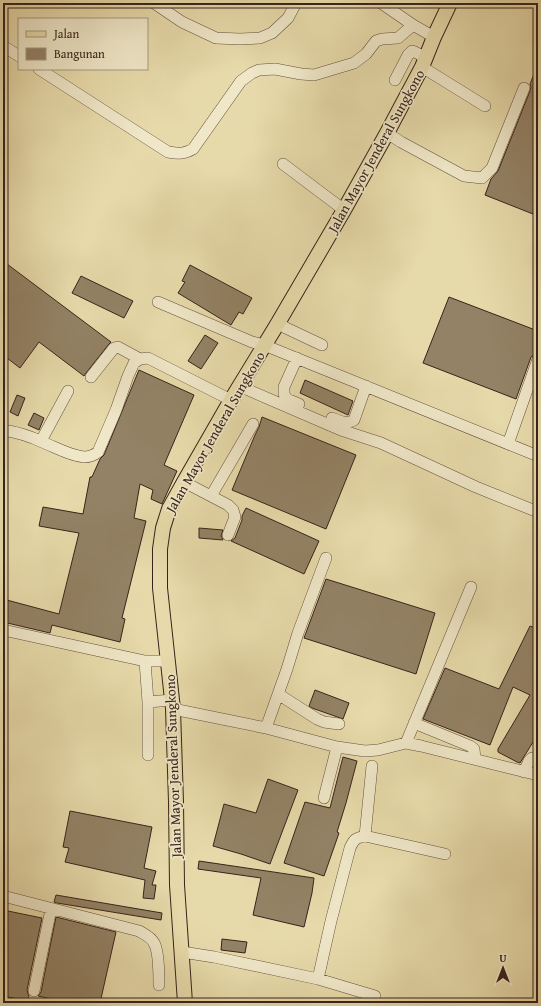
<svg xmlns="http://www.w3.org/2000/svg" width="541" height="1006" viewBox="0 0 541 1006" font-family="'Gentium Book Plus',serif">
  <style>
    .building { fill: #938265; stroke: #38231b }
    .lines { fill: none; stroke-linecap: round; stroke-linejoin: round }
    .minor-casing { stroke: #64513f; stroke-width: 12 }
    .major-casing { stroke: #38231b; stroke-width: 16 }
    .minor { stroke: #efe7c8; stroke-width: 11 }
    .major { stroke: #e7daaa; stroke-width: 14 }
    .labels { text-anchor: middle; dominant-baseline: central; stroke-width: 3.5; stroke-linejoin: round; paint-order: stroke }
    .street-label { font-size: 14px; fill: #38231b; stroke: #efe7c8 }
  </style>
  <rect width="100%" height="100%" fill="#e7daaa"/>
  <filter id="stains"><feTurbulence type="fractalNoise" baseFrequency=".005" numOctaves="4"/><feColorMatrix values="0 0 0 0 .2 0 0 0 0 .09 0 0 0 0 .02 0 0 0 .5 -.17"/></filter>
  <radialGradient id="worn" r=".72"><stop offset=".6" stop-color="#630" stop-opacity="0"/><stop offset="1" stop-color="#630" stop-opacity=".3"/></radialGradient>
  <path class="building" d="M538,64V216L485,195L491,179L498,171L530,91L531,87L530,84Z
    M3,261L111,342L109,344L86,373L84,376L39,342L20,368L3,355Z
    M190,265L252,298L243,314L239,312L231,325L178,293L185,282L182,281Z
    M81,276L133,301L124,318L72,293Z
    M449,297L538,331V347L536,353L531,357L516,399L423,363Z
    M205,335L218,343L201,369L188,361Z
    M139,370L194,395L164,465L177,471L162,504L151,499L153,490L140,484L134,518L146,521L122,618L125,619L120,642L52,625L50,633L3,622V599L59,614L79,533L39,526L43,507L83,514L90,477H92L100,459L104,455Z
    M305,380L353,401L348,415L300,393Z
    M17,395L25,398L18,416L10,412Z
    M34,413L44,418L39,430L28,425Z
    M262,417L356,455L326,529L232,490L255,435L259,427Z
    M246,508L319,541L304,574L231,541L235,538L242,520V516Z
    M199,528L223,530L221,536L223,540L199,538Z
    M326,579L435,613L416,674L304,638Z
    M530,626L538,629V734L520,763L517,762L498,752V749L530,695L513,687L490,745L423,719L445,668L499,689Z
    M315,690L349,703L343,719L312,708L309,706Z
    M343,757L357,761L346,803L337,832L339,833L324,876L284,863L305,802L330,808Z
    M268,779L298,790L270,864L241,854L213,846L224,804L256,813Z
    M70,811L152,827L144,868L156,871L152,885H156L154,899L143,898L145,880L65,862L69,848L63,847Z
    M199,861L314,878L312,893L304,927L253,915L261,878L198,869Z
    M56,895L162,913L161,920L57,903L54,902Z
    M3,910L42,918L27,990L28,994L29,996L28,1001L3,996Z
    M56,917L116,932L100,1003H70L38,996L41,992Z
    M222,939L247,942L245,953L221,950Z"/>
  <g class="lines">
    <g class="minor-casing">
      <path id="minor" d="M154,3L182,22L216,38L240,39L260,38L272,33L288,18L296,3
        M381,3L413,25L434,37
        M3,46L19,56
        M422,67L485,106
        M39,69L168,152C179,154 184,154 193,149L241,81L252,73L259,70L275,69L301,74L314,75L354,63L366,54L376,41L382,39L398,38L413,25
        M395,80L408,55L412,51L415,52L426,58
        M387,133L401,142L464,176L482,178L492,168L524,88
        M283,164L344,210
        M158,302L252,342L264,345L538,456
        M278,323L286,328L322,345
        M297,358L284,387V394L287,399L299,404
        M91,377L114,348L118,347L140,359
        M239,386L341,430L381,443L476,487L538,512
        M332,418C340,421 346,425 354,420L366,386
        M3,430C16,432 30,436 42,442C55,447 70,456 84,457C90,457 93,456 98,452L116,410L128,376L134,363L140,359L148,358L231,400
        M41,441L68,391
        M508,444L538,359
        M184,482L228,505L233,510L235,517L228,535
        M211,496L253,424
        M3,630L145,661L148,702V755
        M145,661H168
        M278,694L317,719L324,722L339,724
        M148,702L172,700
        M173,709L266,728L337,747L365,751L378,750L406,743L421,746L538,775
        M414,723L470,746L474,749L475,759
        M266,728L287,669L298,633L326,558
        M406,743L471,587
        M524,772L529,761L532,758L538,760
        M324,798L337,747
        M365,836L445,854
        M3,896L139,931C144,934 151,937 154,943C159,951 159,974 159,985
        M182,952L214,957L318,979L375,996
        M318,979L331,921L350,848C354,839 356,838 365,836L372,766
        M34,991L51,909"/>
    </g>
    <g class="major-casing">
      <path id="major" d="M185,1003L177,885L176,802L173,709L160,588V549L163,528L169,509L184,482L231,400L278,323L344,210L387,133L422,67L434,37L450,3"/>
    </g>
    <use href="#minor" class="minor"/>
    <use href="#major" class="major"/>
  </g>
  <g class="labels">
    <g class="street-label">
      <text transform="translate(376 151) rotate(-61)">Jalan Mayor Jenderal Sungkono</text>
      <text transform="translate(215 432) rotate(-60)">Jalan Mayor Jenderal Sungkono</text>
      <text transform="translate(173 766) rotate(-92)">Jalan Mayor Jenderal Sungkono</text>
    </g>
  </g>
  <rect width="541" height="1006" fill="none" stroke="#e7daaa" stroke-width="16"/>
  <rect x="4" y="4" width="533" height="998" fill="none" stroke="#38231b" stroke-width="2"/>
  <rect x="8" y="8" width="525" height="990" fill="none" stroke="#38231b"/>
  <rect x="18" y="18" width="130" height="52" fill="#efe7c8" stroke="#a69983"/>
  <rect x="26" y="31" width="20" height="6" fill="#e7daaa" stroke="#a69983"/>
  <text x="54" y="38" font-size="12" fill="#38231b">Jalan</text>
  <rect x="26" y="48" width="20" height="12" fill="#938265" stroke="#a69983"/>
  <text x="54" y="58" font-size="12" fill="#38231b">Bangunan</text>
  <g transform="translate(503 968)" stroke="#efe7c8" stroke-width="3" paint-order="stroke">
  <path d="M0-3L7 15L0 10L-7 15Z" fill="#38231b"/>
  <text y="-6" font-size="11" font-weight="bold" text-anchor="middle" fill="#38231b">U</text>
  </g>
  <rect width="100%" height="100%" filter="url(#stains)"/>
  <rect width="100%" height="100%" fill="url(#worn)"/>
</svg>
